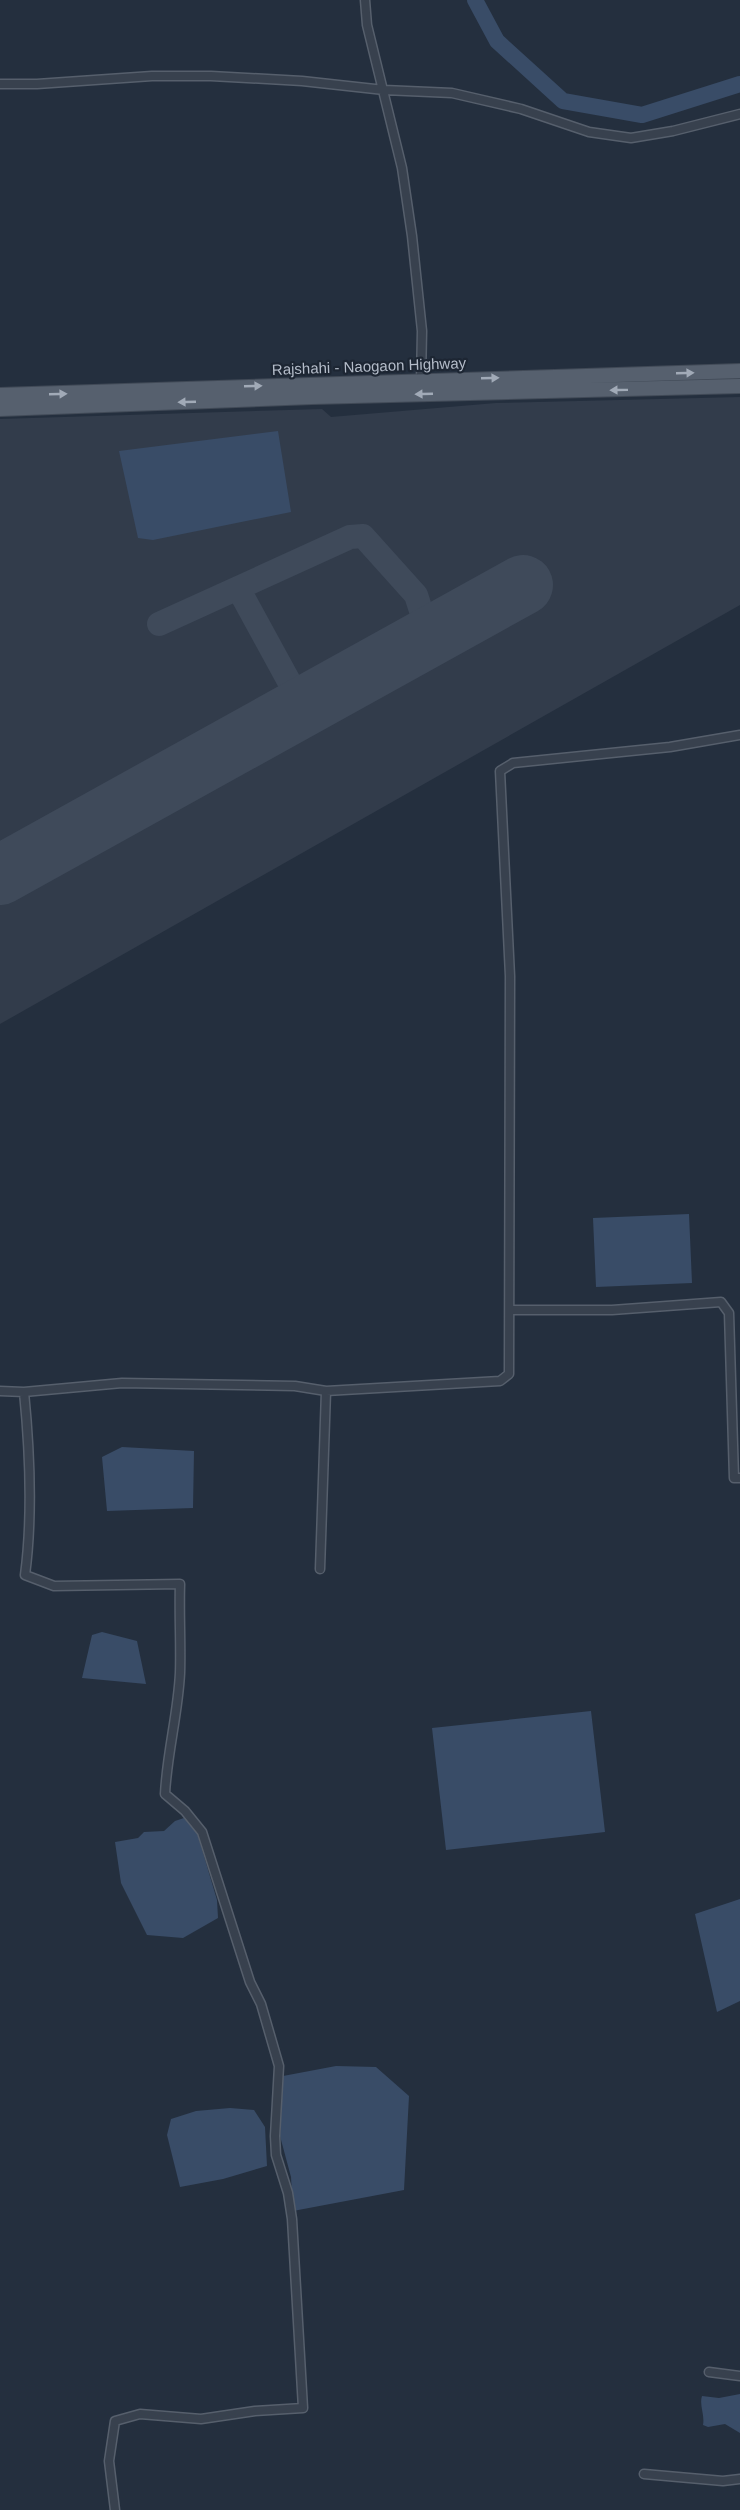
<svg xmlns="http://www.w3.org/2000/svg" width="740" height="2510" viewBox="0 0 740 2510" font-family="Helvetica,sans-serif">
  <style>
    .airport { fill: #323c4b }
    .water { fill: #394c67 }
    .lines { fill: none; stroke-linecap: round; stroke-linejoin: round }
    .river { stroke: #394c67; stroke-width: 16 }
    .taxiway { stroke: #3f4a5a; stroke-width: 24 }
    .runway { stroke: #3f4a5a; stroke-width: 60 }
    .street-casing { stroke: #565f6c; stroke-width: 11 }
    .primary-casing { stroke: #414a57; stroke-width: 16 }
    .street { stroke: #38414e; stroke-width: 8 }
    .primary { stroke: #56606e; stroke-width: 14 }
    .oneway { fill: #a1aab7 }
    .labels { text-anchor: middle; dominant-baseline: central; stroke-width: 4.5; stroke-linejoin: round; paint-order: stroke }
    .street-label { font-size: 15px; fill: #b4bcc9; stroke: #1d2633 }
  </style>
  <rect width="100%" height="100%" fill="#242f3e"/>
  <path class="airport" d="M740,397V605L0,1024V419L322,409L331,417L496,403Z"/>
  <path class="water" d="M278,431L291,512L153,540L138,538L119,451Z
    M689,1214L692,1283L596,1287L593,1218Z
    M122,1447L194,1451L193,1508L107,1511L102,1457Z
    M102,1632L137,1641L146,1684L82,1678L92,1635Z
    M591,1711L605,1832L446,1850L432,1728Z
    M184,1818L196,1829L217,1900L218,1918L183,1938L147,1935L121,1883L115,1842L138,1838L144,1832L164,1831L175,1821Z
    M740,1899V2001L717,2012L695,1914Z
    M336,2066L376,2067L409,2096L404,2190L293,2211L291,2177L280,2136L283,2076Z
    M230,2108L254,2110L265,2127L267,2166L223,2179L180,2187L167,2135L171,2119L196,2111Z
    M740,2394V2433L725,2424L708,2427L703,2425C705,2415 699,2405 702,2396L719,2398Z"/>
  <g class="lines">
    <path class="river" d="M475,0L497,41L563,101L642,115L740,84"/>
    <path class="taxiway" d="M238,588L303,707
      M159,624L350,537L363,536L416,595L425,623L422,641"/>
    <path class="runway" d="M0,875L523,585"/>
    <g class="street-casing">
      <path id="street" d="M365,0L367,25L402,168L412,236L422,331L421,380
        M0,84H37L152,76H211L302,81L384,90L452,93L521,109L589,132L631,138L673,131L740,114
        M510,1310H612L721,1302L729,1313L734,1478H740
        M0,1391L24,1392L122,1383L295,1386L326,1391L500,1381L509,1374L510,976L500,771L513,763L670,747L740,735
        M24,1392C30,1452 33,1515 25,1575L54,1586L180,1584C179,1614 181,1644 180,1673C178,1714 167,1753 165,1794L185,1811L202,1832L250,1982L261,2004L279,2066L275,2136L276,2155L288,2193L292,2219L303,2408L255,2411L201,2419L140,2414L115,2421L109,2461L115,2510
        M320,1569L326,1391
        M709,2372L740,2376
        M644,2474L723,2481L740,2479"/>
    </g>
    <g class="primary-casing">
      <path id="primary" d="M0,395L740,371
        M0,409L312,397L740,386"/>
    </g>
    <use href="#street" class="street"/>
    <use href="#primary" class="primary"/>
  </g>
  <defs><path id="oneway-solid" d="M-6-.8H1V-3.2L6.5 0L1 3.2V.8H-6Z" transform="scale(1.5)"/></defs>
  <g class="oneway">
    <use href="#oneway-solid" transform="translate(685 373) rotate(-2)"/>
    <use href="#oneway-solid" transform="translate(490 378) rotate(-2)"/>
    <use href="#oneway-solid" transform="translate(253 386) rotate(-2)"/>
    <use href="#oneway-solid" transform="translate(619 390) rotate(179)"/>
    <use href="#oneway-solid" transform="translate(58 394) rotate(-2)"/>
    <use href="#oneway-solid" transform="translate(424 394) rotate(178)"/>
    <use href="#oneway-solid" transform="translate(187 402) rotate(178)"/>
  </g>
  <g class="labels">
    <g class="street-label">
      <text transform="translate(369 366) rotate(-2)">Rajshahi - Naogaon Highway</text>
    </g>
  </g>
</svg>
